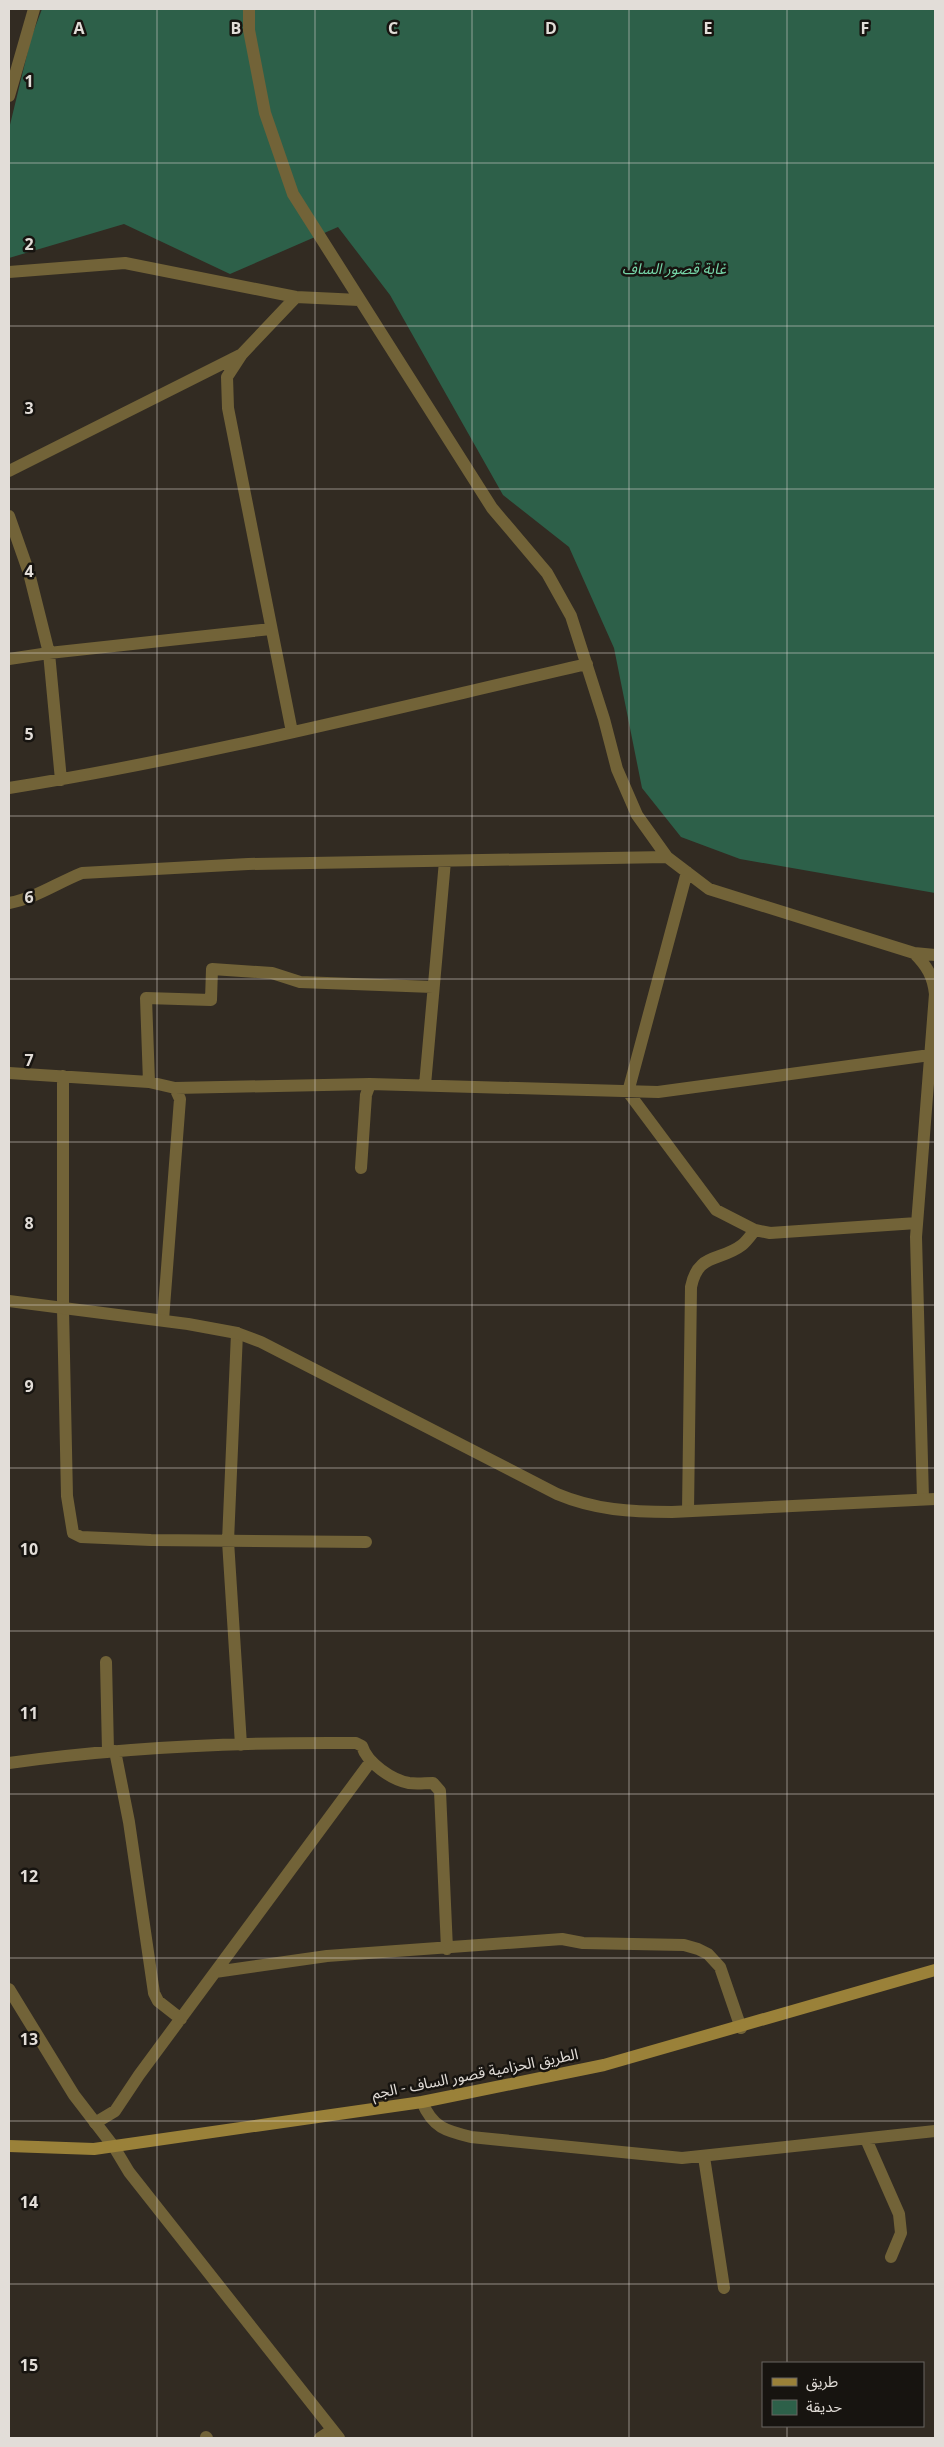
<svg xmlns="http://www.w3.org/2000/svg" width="944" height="2447" viewBox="0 0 944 2447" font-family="Georgia,'Noto Sans Arabic',serif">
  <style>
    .green { fill: #2d6049 }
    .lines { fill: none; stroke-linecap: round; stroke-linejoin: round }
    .minor { stroke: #726338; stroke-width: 12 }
    .tertiary { stroke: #726338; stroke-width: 12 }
    .secondary { stroke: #9a8139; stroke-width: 12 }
    .grid { fill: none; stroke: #e2ddd8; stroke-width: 1; stroke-opacity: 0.55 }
    .labels { text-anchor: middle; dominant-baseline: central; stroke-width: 5; stroke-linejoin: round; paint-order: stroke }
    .park-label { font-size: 15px; font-style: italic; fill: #76d5a8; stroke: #171410 }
    .street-label { font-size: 15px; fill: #e2ddd8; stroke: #171410 }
    .grid-label { font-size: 16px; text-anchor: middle; font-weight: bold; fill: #e2ddd8; stroke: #171410; stroke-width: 5; stroke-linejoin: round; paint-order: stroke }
  </style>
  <rect width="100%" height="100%" fill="#322b22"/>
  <path class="green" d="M42,9H935V893L740,859L681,837L642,788L614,648L569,547L503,495L390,295L338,227L230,274L124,224L9,258V129L31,38Z"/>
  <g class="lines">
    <path class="minor" d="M249,9V30L265,113L293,194L492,508L547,573L571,616L604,719L617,769L637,815L667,857L709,889L914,953C927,966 933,976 935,994L916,1237L923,1499
      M9,96L34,9
      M9,272L125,263L296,297L359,300
      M9,471L240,355
      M9,516L29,573L49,653L61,780
      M9,659L49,653L271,629
      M292,732L228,408L227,377L242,354L296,297
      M9,788C203,757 395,708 587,664
      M687,872L628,1092L716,1210L755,1230L770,1233L917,1223
      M9,903C36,898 57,883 82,873L248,864L667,857
      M914,953L935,955
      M9,1073L149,1082L175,1088L180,1099L163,1320
      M63,1076V1309L67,1496L73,1533L81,1537L151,1540L366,1542
      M149,1082L146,998L211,1000L212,969L272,973L300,982L433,987
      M425,1085L445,861
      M175,1088L370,1084
      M361,1168L366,1095L370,1084L658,1092L930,1055
      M237,1333L228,1541L241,1745
      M688,1511L691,1287C698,1252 720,1262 742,1245C747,1241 751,1235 755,1230
      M106,1662L108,1751
      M115,1751L129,1822L154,1993L158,2001L181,2019
      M9,1763C124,1747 240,1742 356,1743L362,1746C367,1763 392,1780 409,1783C417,1784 425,1783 433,1783L440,1791L447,1949
      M215,1972L327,1956L562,1939L583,1943L684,1945L698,1949L708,1954L720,1967L741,2028
      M422,2102C433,2128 446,2131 471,2137L682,2158L935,2131
      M95,2123L115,2111L139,2075L371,1761
      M866,2139L899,2214L901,2233L891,2257
      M704,2157L724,2288
      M206,2437L207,2438
      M320,2438L332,2430"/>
    <path class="tertiary" d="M9,1301L188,1324L237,1333L261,1342L557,1494C595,1510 631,1512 672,1512L935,1499
      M9,1989L74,2095L114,2147L129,2172L339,2438"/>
    <path class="secondary" d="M9,2146L94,2149L422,2102L604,2065L935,1970"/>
  </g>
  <path class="grid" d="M157,9V2438M315,9V2438M472,9V2438M629,9V2438M787,9V2363M9,163H935M9,326H935M9,489H935M9,653H935M9,816H935M9,979H935M9,1142H935M9,1305H935M9,1468H935M9,1631H935M9,1794H935M9,1958H935M9,2121H935M9,2284H935M787,2426V2438"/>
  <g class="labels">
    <g class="park-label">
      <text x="674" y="269">غابة قصور الساف</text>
    </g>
    <g class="street-label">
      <text transform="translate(475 2074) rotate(-11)">الطريق الحزامية قصور الساف - الجم</text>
    </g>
  </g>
  <g class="grid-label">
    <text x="79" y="34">A</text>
    <text x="236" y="34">B</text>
    <text x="393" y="34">C</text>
    <text x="551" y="34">D</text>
    <text x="708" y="34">E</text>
    <text x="865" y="34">F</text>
    <text x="29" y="87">1</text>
    <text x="29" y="250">2</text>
    <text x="29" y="414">3</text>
    <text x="29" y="577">4</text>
    <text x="29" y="740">5</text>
    <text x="29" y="903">6</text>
    <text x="29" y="1066">7</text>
    <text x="29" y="1229">8</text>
    <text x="29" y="1392">9</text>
    <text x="29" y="1555">10</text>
    <text x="29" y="1719">11</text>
    <text x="29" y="1882">12</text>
    <text x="29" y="2045">13</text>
    <text x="29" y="2208">14</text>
    <text x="29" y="2371">15</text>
  </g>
  <rect width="944" height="2447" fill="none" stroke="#e2ddd8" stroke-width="20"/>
  <rect x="762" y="2362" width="162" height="65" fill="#171410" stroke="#686460"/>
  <rect x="772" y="2378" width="25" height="8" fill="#9a8139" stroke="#686460"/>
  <text x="806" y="2387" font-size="15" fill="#e2ddd8">طريق</text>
  <rect x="772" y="2400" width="25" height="15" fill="#2d6049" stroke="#686460"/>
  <text x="806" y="2412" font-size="15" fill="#e2ddd8">حديقة</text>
</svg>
